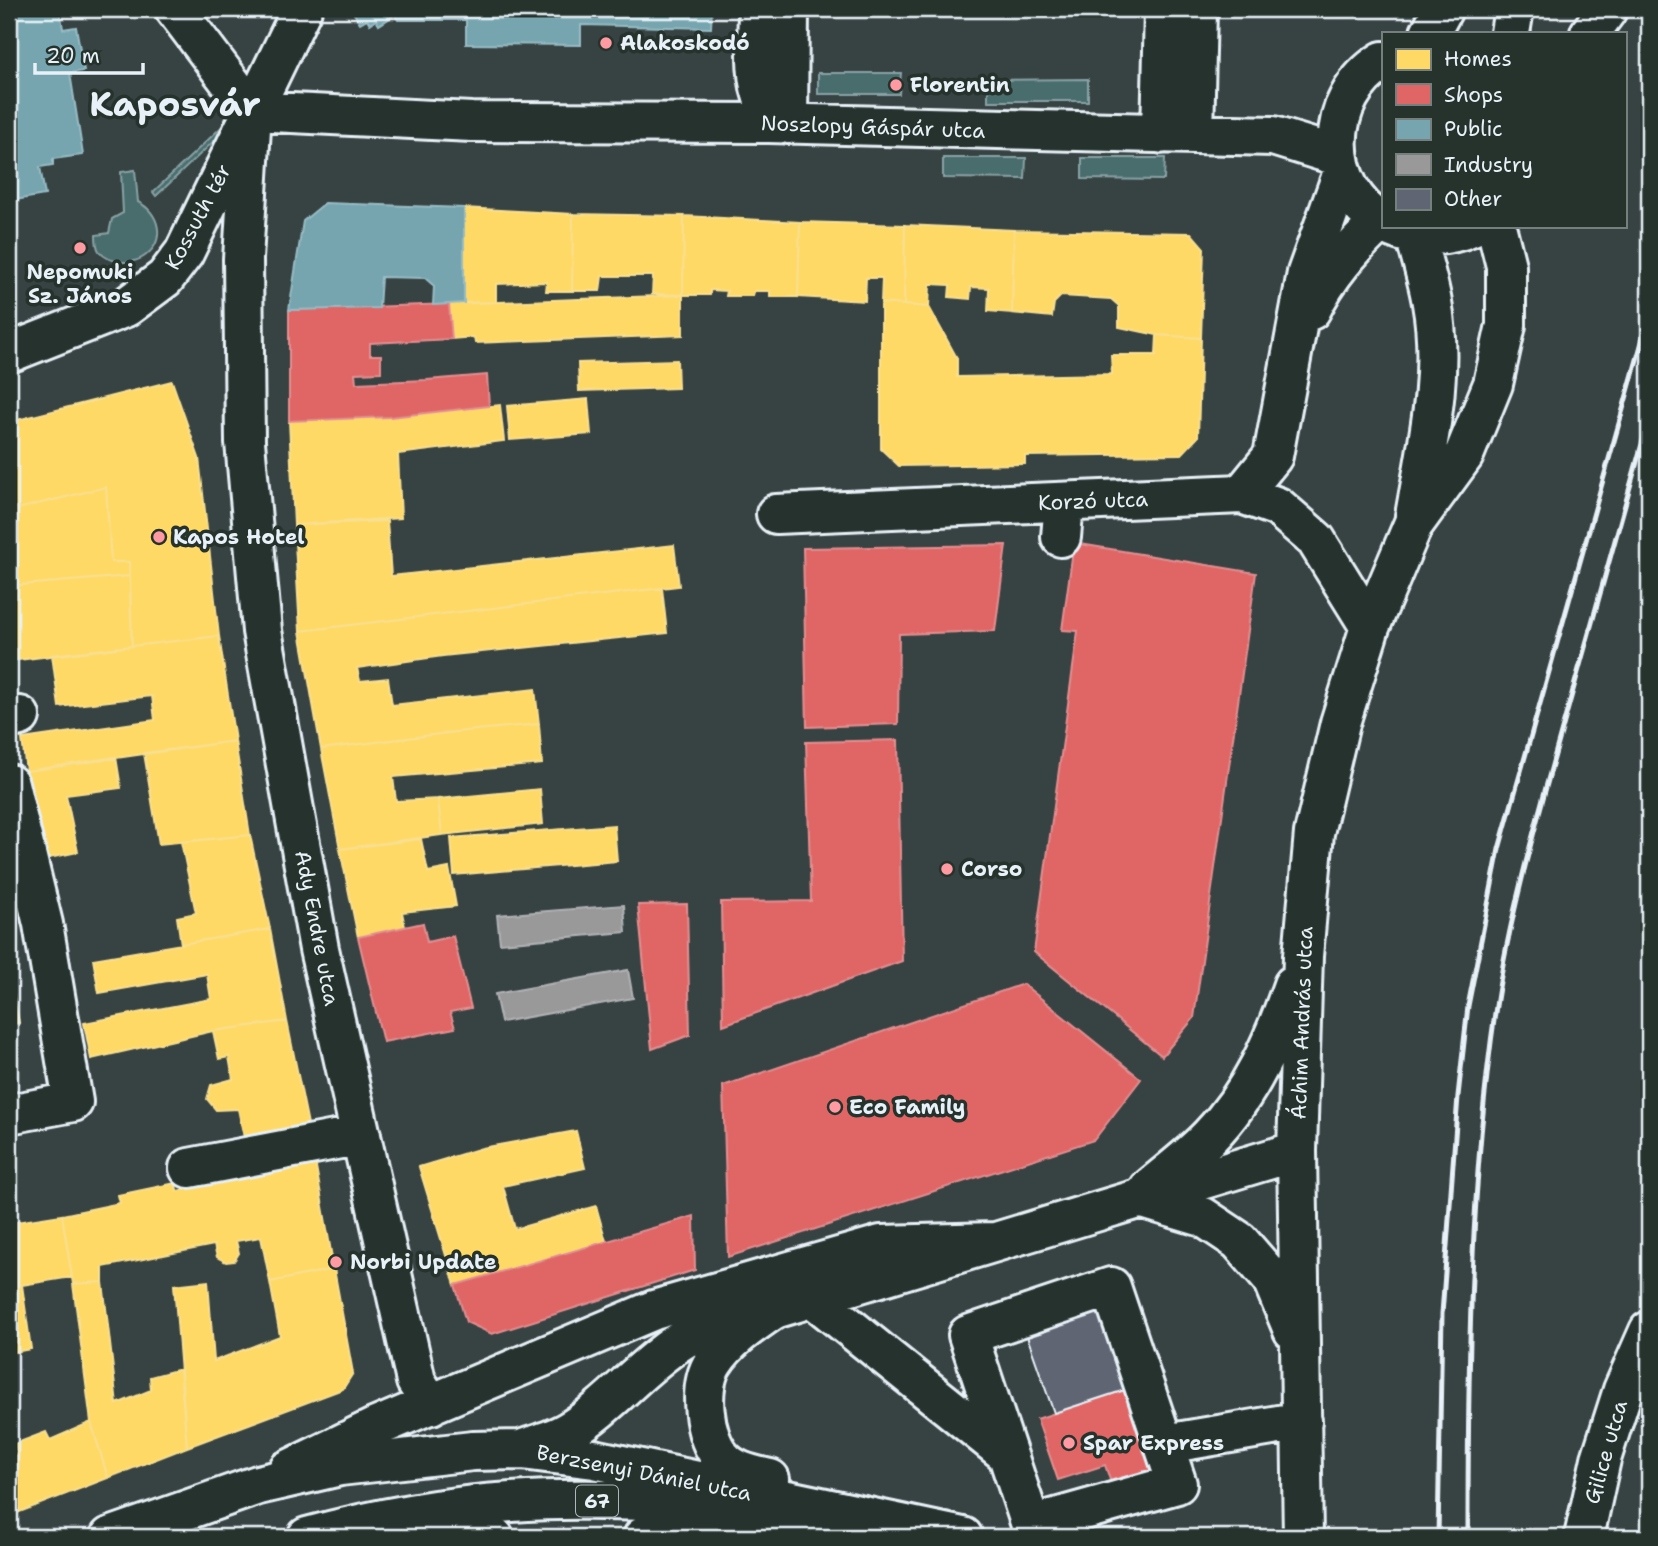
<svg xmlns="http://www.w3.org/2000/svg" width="1658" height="1546" viewBox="0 0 1658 1546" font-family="'Shantell Sans',sans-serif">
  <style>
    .water { fill: #496d6d; stroke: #89a2a5; stroke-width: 2 }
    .homes { fill: #ffd966; stroke: #f8e092; stroke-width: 2 }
    .shops { fill: #e06666; stroke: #e29092; stroke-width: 2 }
    .public { fill: #76a5af; stroke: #98bcc5; stroke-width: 2 }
    .industry { fill: #999; stroke: #b1b3b6; stroke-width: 2 }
    .building { fill: #606573; stroke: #e8f1f8; stroke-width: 2 }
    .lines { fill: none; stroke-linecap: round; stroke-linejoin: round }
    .minor-casing { stroke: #e8f1f8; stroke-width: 44 }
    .major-casing { stroke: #e8f1f8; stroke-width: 44 }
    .minor { stroke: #26332d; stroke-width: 38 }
    .major { stroke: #26332d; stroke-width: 38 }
    .rail { stroke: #e8f1f8; stroke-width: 5 }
    .poi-dot { fill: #ff9aa2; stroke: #26332d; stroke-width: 2.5 }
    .labels { text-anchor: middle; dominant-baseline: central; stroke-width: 7; stroke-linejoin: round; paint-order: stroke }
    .shield { fill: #26332d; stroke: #aeb8bb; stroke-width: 2 }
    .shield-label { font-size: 19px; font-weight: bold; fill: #e8f1f8 }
    .poi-label { font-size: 21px; font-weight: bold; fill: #e8f1f8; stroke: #26332d; text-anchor: start }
    .street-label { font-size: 21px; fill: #e8f1f8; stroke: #26332d }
    .town-label { font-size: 35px; font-weight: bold; fill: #e8f1f8; stroke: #26332d }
  </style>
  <rect width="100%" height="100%" fill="#374242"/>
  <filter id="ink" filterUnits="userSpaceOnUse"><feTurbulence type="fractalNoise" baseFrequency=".0143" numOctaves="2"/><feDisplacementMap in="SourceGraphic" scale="14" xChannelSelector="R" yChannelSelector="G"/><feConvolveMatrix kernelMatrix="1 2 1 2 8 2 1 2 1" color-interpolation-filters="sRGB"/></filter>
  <g filter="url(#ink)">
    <path class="water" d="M818,73H901L899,94H818Z
      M1088,79V101H988V80Z
      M231,118L234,122L156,196L153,192Z
      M943,158H1026L1025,179L943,178Z
      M1082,158H1165L1164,180L1082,179Z
      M135,170L138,202C159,212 167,240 145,256C133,265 109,264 99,251C96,246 96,241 96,235L109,233L112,219L123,213L121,172Z"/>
    <path class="homes" d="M1269,9H1351L1350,16L1268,13Z
      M464,208L573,214L572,291H546L547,282L496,284V302L464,303Z
      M573,214L684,216L683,295L652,294L653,276H602L600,291H572Z
      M684,216L800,222L798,297H770V291H754L753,296H726L727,291L710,290V295H683Z
      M800,222L905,225L904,305L881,303L882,278H866L865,301L798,297Z
      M905,225L1014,230L1012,313L988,311L989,288L971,287L970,299L949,297L950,285L930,284L929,307L904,305Z
      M1014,230L1191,233L1204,248L1201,338L1157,335L1119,327V306L1111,299L1061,296L1054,303L1052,317L1012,313Z
      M683,295V335L475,343L474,337L452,339L449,304Z
      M881,303L929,307L957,358V377L1112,374L1111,355H1156L1157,335L1201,338L1198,437L1182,454L1025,456V464L899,466L881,449Z
      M677,360L678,388L579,391L578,363Z
      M172,381L199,458L219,636L132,646L129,562H111L106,487L9,511V422Z
      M588,399L591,434L510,440L507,406Z
      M500,405L504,441L398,454L401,518L294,525L289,421L390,417Z
      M106,487L111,562H129L130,576L9,586V511Z
      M387,521L391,576L674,545L679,586L300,631L294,525Z
      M130,576L132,646L9,661V586Z
      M662,588L667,633L443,656L357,668L360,681L388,678L392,705L535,689L539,724L455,732L321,749L300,631Z
      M219,636L235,741L26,771L22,739L155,720L152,696L59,707L52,655Z
      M539,724L542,764L393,777L396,801L438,799L442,835L340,849L321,749L455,732Z
      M235,741L250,835L159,844L144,753Z
      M116,757L121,788L66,795L78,852L44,859L26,771Z
      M540,789L543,824L442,835L438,799Z
      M614,825L617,861L454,875L451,838Z
      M250,835L270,929L181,944L177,917L196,913L181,842Z
      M421,839L428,872L449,868L456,906L402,912L405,927L358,937L340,849Z
      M270,929L287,1021L213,1031L91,1059L84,1023L211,999L207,974L99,993L93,959Z
      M9,971L19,1023L9,1025Z
      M287,1021L312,1144L334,1269L270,1282L261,1237L236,1241L239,1253L234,1261L226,1262L217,1257L214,1245L103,1267V1282L73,1284L62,1215L120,1203L118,1195L176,1183L177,1191L252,1175L238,1109L216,1110L207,1099L211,1085L233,1079L229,1057L219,1059L213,1031Z
      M576,1131L585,1168L503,1186L515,1229L596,1206L606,1241L455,1285L419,1167L482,1148Z
      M62,1215L72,1277L22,1285L31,1349L9,1353V1223Z
      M334,1269L353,1373L343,1389L187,1447L174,1285L208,1281L214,1361L280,1336L270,1282Z
      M103,1282L117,1404L151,1390L150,1377L180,1369L187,1447L108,1478L91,1422L73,1284Z
      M91,1422L108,1478L9,1516V1456L17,1453L14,1444L46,1432L50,1440Z"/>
    <path class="shops" d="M449,304L452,339L370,343V355H381V372L355,373L356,383L427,380L487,375L489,406L390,417L289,421V310Z
      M1074,543L1256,573L1194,1018L1162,1056L1034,952L1078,631L1062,630Z
      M1006,545L995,631L899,634L898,724L807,727L803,548Z
      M898,740L902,961L723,1025L721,902L811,901L806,742Z
      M687,904L690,1035L652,1049L638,905Z
      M423,923L427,942L453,936L471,1008L450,1012L455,1028L383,1042L358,937Z
      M1023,984L1141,1079L1094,1140L728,1257L723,1086Z
      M694,1216L695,1270L492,1334L466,1322L455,1285Z
      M1137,1386L1165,1472L1113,1489L1105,1465L1058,1480L1037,1419Z"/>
    <path class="public" d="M9,9H60L63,29L76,27L84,71L70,73L83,155L53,159V165L40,167L45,195L9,201Z
      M351,9H712L711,28L581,25V45L466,44V20H398L395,15L379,25L376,20L370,24L367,19L360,23Z
      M325,203L464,208V303L433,305L434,286L425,278L381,277L379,308L289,310L303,221Z"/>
    <path class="industry" d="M624,905L626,932L500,943L497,915Z
      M628,970L633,998L501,1022L495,994Z"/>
    <path class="building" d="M1106,1294L1137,1386L1054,1413L1022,1322Z"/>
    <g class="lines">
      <g class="minor-casing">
        <path id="minor" d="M175,9L252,111L243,259L245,442L262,631L319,949L416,1381L431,1405
          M758,9C758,35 753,78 765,102C770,112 778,118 788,124
          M1430,33L1443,9
          M1510,33L1514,9
          M1590,33L1607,10
          M1383,61C1323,98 1322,187 1383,223
          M252,111L472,122L769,123L1273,136L1338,156
          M788,124L789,9
          M1161,134L1164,9
          M1194,134L1197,9
          M1393,228C1418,239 1447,237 1472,226
          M1311,310C1328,275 1352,248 1380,222
          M9,353L126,307L165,278L184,253L302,9
          M1242,494L1273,456L1307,273L1342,175
          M776,514L1242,494L1278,507L1316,540L1370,627
          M1415,516C1427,446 1445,373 1432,303C1428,280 1421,257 1415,235
          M1061,537L1064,503
          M9,719L20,716
          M9,784L43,924L73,1102L9,1114
          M189,1168L361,1135
          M1149,1189C1169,1172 1192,1155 1210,1136C1251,1094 1274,1040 1293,985
          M1140,1198L1203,1217L1239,1241L1272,1279L1293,1330
          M812,1297L1007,1454
          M774,1309L1297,1151
          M1165,1444L1302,1421
          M288,1470L374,1428L654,1310L881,1245L995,1242
          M1031,1537V1525L968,1335L1111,1287L1177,1484L1031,1525
          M1303,1537L1297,1151L1303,956L1314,833L1340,723L1370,627L1413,525L1464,455L1493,384L1506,325V266L1496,226
          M1584,1537L1601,1459L1623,1390L1649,1331"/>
      </g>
      <g class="major-casing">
        <path id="major" d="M524,1449C538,1444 556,1439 569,1431C610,1406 639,1368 679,1342C701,1327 730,1321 755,1314
          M770,1479C753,1475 733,1472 721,1457C703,1436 698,1386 713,1363C728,1340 752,1324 774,1309
          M430,1523L463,1526L494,1537
          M110,1537L258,1485L340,1466L473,1451L522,1450L594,1459L963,1537
          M307,1537C374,1519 444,1506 512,1502C581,1497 651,1502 720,1503
          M643,1537C676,1514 724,1520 761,1523C781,1524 797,1526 815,1519"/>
      </g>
      <use href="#minor" class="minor"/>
      <use href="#major" class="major"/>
      <path class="rail" d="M1438,1537L1442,1314L1458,1096L1468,1006L1499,849L1649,317
        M1468,1537C1468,1360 1470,1181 1496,1006C1510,914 1536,823 1561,733C1591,629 1620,524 1649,419"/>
    </g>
  </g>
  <g class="poi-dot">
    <circle cx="606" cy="43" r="7"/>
    <circle cx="896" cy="85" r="7"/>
    <circle cx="80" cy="248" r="7"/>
    <circle cx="159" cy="537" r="7"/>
    <circle cx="947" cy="869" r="7"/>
    <circle cx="835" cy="1107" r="7"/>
    <circle cx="336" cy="1262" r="7"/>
    <circle cx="1069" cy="1443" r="7"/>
  </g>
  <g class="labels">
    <rect class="shield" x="576" y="1485.5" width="42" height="31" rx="5"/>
    <g class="shield-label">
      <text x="597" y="1501">67</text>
    </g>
    <g class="poi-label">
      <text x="620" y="43">Alakoskodó</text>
      <text x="910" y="85">Florentin</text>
      <text x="80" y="272" text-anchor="middle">Nepomuki<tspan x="80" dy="24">Sz. János</tspan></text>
      <text x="173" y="537">Kapos Hotel</text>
      <text x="961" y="869">Corso</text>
      <text x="849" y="1107">Eco Family</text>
      <text x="350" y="1262">Norbi Update</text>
      <text x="1083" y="1443">Spar Express</text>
    </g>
    <g class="street-label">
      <text transform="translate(873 127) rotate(2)">Noszlopy Gáspár utca</text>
      <text transform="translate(198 217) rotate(-62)">Kossuth tér</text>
      <text transform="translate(1093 501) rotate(-2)">Korzó utca</text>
      <text transform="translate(317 928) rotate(79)">Ady Endre utca</text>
      <text transform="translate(1302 1023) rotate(-88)">Áchim András utca</text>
      <text transform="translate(1606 1452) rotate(-74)">Gilice utca</text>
      <text transform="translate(644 1473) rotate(11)">Berzsenyi Dániel utca</text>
    </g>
    <g class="town-label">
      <text x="175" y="103">Kaposvár</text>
    </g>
  </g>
  <rect width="1658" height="1546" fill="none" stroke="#26332d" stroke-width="35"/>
  <rect x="18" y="18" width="1623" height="1511" fill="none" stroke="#e8f1f8" stroke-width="2.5" filter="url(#ink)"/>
  <rect x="1382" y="32" width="245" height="196" fill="#26332d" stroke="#747f7e" stroke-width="2"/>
  <rect x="1396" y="49" width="35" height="21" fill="#ffd966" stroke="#747f7e" stroke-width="2"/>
  <text x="1444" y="66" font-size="21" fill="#e8f1f8">Homes</text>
  <rect x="1396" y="84" width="35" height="21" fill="#e06666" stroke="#747f7e" stroke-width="2"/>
  <text x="1444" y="102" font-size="21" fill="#e8f1f8">Shops</text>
  <rect x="1396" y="119" width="35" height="21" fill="#76a5af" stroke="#747f7e" stroke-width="2"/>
  <text x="1444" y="136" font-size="21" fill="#e8f1f8">Public</text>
  <rect x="1396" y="154" width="35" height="21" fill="#999999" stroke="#747f7e" stroke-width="2"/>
  <text x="1444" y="172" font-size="21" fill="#e8f1f8">Industry</text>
  <rect x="1396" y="189" width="35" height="21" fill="#606573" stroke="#747f7e" stroke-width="2"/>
  <text x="1444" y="206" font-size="21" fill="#e8f1f8">Other</text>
  <path d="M35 63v10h108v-10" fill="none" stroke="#e8f1f8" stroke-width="3.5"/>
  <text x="46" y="63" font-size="21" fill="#e8f1f8" stroke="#26332d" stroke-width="5" paint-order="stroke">20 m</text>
</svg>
